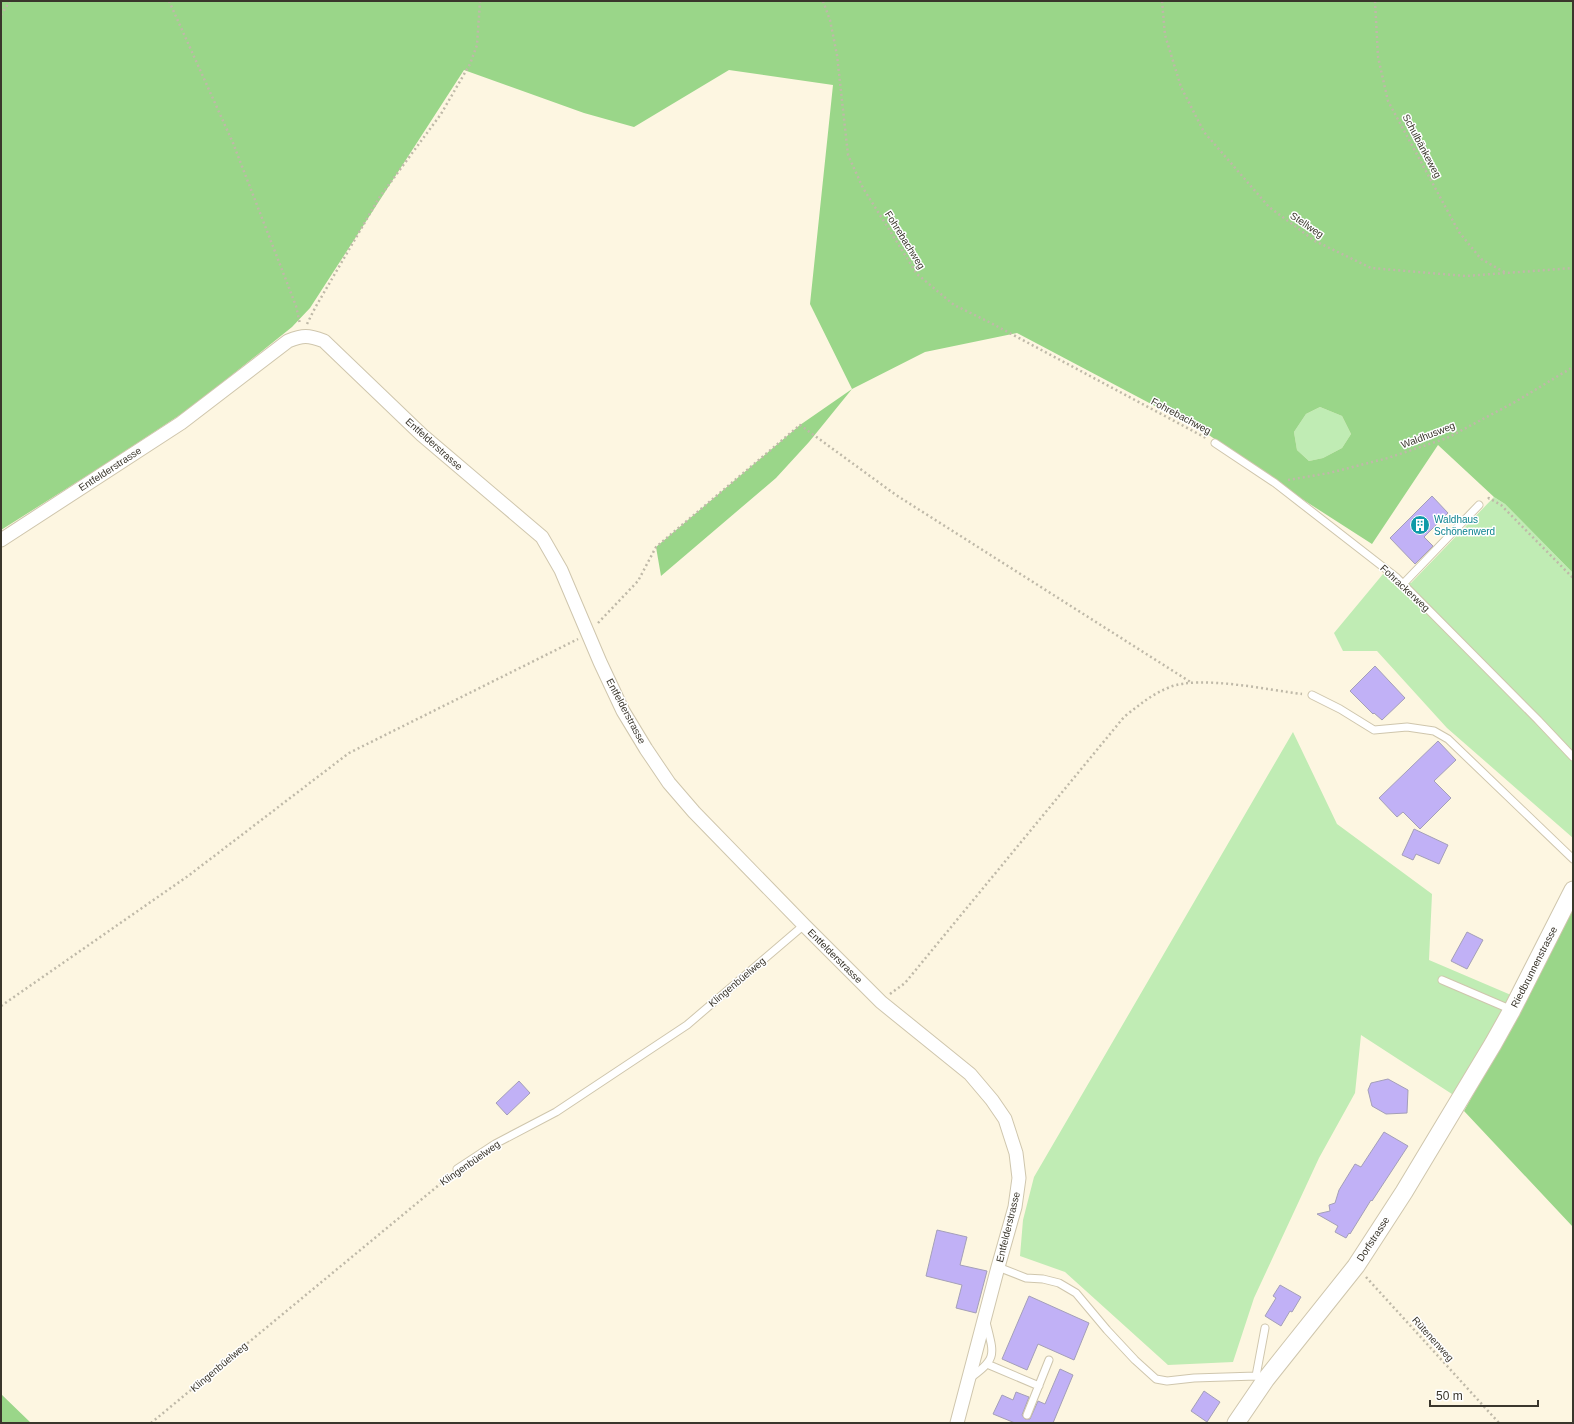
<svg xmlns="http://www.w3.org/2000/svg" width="1574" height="1424" viewBox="0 0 1574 1424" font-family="Arial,sans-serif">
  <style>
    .green { fill: #c0ecb4 }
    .forest { fill: #9ad689; fill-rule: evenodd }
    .building { fill: #c1b1f6; stroke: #a49fb8 }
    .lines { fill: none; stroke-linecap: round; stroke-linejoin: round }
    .service-casing { stroke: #cfc6ad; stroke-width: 9 }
    .minor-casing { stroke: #cfc6ad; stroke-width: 15 }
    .tertiary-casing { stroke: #cfc6ad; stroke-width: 19 }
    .path { stroke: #bfb9a8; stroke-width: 2.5; stroke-dasharray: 2 3; stroke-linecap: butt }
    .service { stroke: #fff; stroke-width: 7 }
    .minor { stroke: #fff; stroke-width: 13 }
    .tertiary { stroke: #fff; stroke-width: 17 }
    .labels { text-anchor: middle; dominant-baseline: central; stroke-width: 3; stroke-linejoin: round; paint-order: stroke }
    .street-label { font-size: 10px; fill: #3a362c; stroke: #fff }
    .culture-label { font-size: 10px; fill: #0d838f; stroke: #fff; text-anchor: start }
  </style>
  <rect width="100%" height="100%" fill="#fdf6e1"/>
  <path class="green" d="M1320,407L1342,416L1351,434L1342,448L1323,458L1309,461L1297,450L1294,432L1306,414Z
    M1494,497L1505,504L1573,573V838L1447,728L1377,651H1343L1334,633L1383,574L1411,583Z
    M1293,732L1337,824L1432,894L1429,960L1511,995L1455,1096L1361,1035L1355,1093L1319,1158L1254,1298L1233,1362L1168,1365L1065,1272L1020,1256L1023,1220L1034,1177Z"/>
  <path class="forest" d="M1,1H1573V573L1505,504L1494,497L1438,445L1372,544L1288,490L1206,433L1017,333L925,352L852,389L809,442L776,478L661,576L656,547L800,425L852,389L810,304L833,85L729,70L634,127L584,113L464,70L310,308L292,327L192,407L104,465L1,530ZM1320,407L1342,416L1351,434L1342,448L1323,458L1309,461L1297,450L1294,432L1306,414Z
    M1573,907V1227L1464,1111L1519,1012Z
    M1,1394L31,1423H1Z"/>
  <path class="building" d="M1432,496L1448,513L1424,537L1433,546L1415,564L1390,538Z
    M1375,666L1405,698L1382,720L1374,713L1373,714L1350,691Z
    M1438,741L1456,760L1434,781L1451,798L1420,829L1403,812L1397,817L1379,798Z
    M1414,829L1448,845L1439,864L1416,854L1413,860L1402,855Z
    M1467,932L1483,940L1467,969L1451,961Z
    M1388,1079L1408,1090L1407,1113L1386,1114L1372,1106L1368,1090L1371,1083Z
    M519,1081L530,1093L507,1115L496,1103Z
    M1384,1132L1408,1146L1372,1201L1371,1200L1350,1234L1349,1233L1346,1238L1335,1232L1338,1226L1317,1214L1330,1211L1329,1205L1335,1203L1339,1190L1355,1164L1361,1167Z
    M937,1230L967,1237L960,1265L987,1271L976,1313L956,1308L962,1285L926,1276Z
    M1280,1285L1301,1297L1292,1312L1290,1311L1281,1326L1265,1316L1276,1298L1273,1296Z
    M1029,1296L1089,1323L1074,1360L1038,1344L1027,1370L1002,1359Z
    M1060,1369L1073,1375L1053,1423H1015L993,1414L1002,1395L1013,1400L1016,1392L1029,1397L1022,1415L1025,1419H1030L1038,1401L1045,1404Z
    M1204,1391L1220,1402L1207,1422L1191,1411Z"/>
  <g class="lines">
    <g class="service-casing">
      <path id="service" d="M1215,443L1275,483L1396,577L1538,720L1573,757
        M1403,584L1479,505
        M1312,695L1340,709L1374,730L1407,727L1434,731L1448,739L1573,859
        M1442,980L1512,1010
        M457,1169L495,1144L556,1112L687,1025L804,925
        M998,1267L1026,1278L1043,1279L1059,1283L1076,1293L1107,1330L1135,1360L1156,1379L1167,1381L1194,1378L1256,1376L1266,1379
        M987,1364L1039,1386
        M1256,1376L1265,1328
        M969,1379C998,1358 994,1355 986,1322
        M1027,1415L1049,1360"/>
    </g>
    <g class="minor-casing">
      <path id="minor" d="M1,540L181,423L288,341C303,335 308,335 324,341L422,435L542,537L561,570L600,662L623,711L646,749L669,783L694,812L804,925L881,1002L970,1074L992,1100L1005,1119L1016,1153L1019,1178L1015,1207L998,1267L957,1423"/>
    </g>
    <g class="tertiary-casing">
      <path id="tertiary" d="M1236,1423L1266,1379L1356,1266L1404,1192L1493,1044L1512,1010L1573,890"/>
    </g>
    <path class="path" d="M169,1L233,143L296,306L300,324
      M823,1L830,20L837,55L848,155L863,188L917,274L954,305L989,322L1206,438
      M1162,1L1165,35L1181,87L1204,132L1269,207L1315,241L1371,268L1466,276L1573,268
      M1375,1L1378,57L1388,101L1459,232L1481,259L1506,273
      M1,15L10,1
      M307,324L315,308L379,198L441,114L470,64L477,45L480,1
      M1288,480L1329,473L1388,458L1447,438L1515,402L1573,367
      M1488,499L1489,498L1501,505L1573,578
      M598,623L638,581L656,547L800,425L896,495L1192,683
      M890,994L905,983L1124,717C1139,705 1152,694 1170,687C1200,675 1269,690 1302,694
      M1,1006L188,876L349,753L578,639
      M1366,1277L1499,1423
      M151,1423L451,1175"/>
    <use href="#service" class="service"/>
    <use href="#minor" class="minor"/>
    <use href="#tertiary" class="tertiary"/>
  </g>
  <defs>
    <g id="building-disc" transform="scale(1)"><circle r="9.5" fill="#0f9aa8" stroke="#fff"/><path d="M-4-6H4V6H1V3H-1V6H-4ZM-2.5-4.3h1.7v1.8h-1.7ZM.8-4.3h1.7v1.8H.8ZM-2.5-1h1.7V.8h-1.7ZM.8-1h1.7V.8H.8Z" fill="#fff"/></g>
  </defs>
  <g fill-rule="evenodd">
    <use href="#building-disc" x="1420" y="525"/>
  </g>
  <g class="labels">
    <g class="street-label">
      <text transform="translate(1422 146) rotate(62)">Schulbänkeweg</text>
      <text transform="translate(1307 225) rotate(34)">Stellweg</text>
      <text transform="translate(905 240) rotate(58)">Fohrebachweg</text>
      <text transform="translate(1181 416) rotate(28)">Fohrebachweg</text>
      <text transform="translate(1428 435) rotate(-21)">Waldhusweg</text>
      <text transform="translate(434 444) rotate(42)">Entfelderstrasse</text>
      <text transform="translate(110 469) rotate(-33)">Entfelderstrasse</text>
      <text transform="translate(1405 588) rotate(43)">Fohrackerweg</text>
      <text transform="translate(626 711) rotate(62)">Entfelderstrasse</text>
      <text transform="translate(835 956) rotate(45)">Entfelderstrasse</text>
      <text transform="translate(1534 967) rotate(-63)">Riedbrunnenstrasse</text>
      <text transform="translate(737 982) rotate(-40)">Klingenbüelweg</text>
      <text transform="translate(470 1163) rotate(-35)">Klingenbüelweg</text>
      <text transform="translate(1008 1227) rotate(-76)">Entfelderstrasse</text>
      <text transform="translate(1373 1239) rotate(-57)">Dorfstrasse</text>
      <text transform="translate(1433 1339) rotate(48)">Rütenenweg</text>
      <text transform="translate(219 1367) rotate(-40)">Klingenbüelweg</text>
    </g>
    <g class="culture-label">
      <text x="1434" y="519">Waldhaus<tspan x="1434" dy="12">Schönenwerd</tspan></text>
    </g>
  </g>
  <rect width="1574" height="1424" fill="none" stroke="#3a362c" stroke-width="4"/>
  <path d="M1430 1400v6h108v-6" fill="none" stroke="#3a362c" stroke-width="2"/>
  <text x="1436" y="1400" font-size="12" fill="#3a362c" stroke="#ffffff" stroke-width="3" paint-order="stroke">50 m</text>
</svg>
